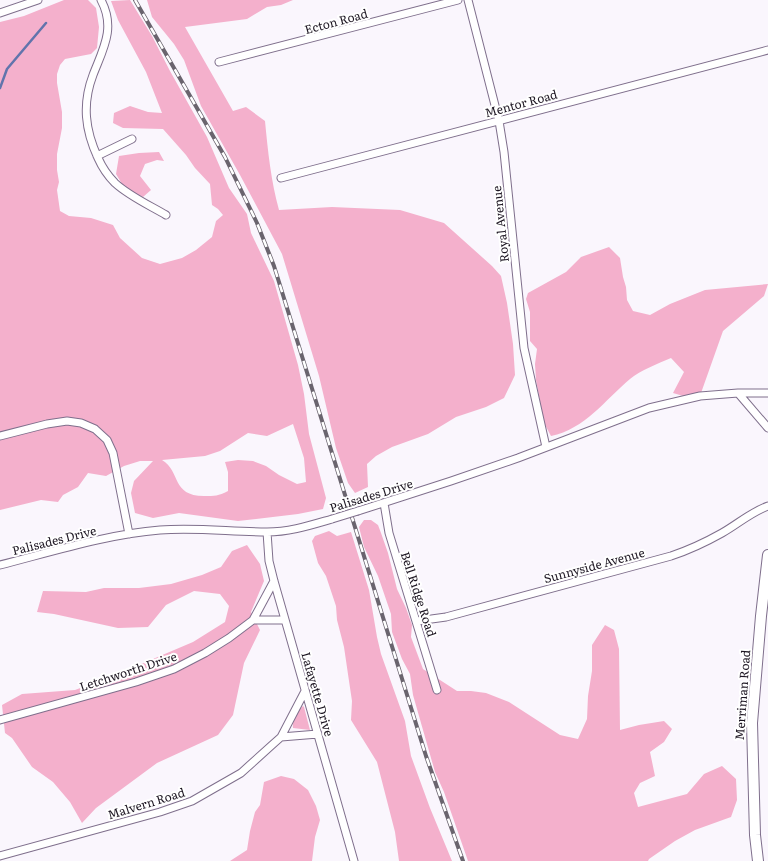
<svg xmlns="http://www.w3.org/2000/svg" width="768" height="861" viewBox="0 0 768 861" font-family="Literata,serif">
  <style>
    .green { fill: #f4b0cc; fill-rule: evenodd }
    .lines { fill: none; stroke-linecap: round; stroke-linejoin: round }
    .stream { stroke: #6174ac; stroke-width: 2.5 }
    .street-casing { stroke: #7f6f8c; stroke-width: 9 }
    .secondary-casing { stroke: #7f6f8c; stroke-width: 12 }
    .street { stroke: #fff; stroke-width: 7 }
    .secondary { stroke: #fff; stroke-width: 10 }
    .rail-casing { stroke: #6a646e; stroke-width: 4 }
    .rail { stroke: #fff; stroke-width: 2.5; stroke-dasharray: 8; stroke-linecap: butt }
    .street-bridge-casing { stroke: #7f6f8c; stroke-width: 9; stroke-linecap: butt }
    .street-bridge { stroke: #fff; stroke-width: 7 }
    .labels { text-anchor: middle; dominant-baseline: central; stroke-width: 4; stroke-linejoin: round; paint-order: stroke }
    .street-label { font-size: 12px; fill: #1d1622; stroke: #fff }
  </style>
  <rect width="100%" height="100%" fill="#faf6fd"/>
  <path class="green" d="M64,0H88L96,8L99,27L97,48L91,54L65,59L60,65L57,74V83L62,112V128L57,154V170L59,182L57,190L60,211L69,216L91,218L113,225L120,238L142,258L160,264L182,258L196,250L212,237L216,221L223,215L218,209L212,205L210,184L195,168L186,155L163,129L123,128L113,123L114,113L130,106L148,112L162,113L146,72L118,20L111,1L130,0L152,36L170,71L207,137L229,188L247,214L251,233L274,281L298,365L304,394L309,434L326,498L323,509L298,514L238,521L179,513L153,518L135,513L131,493L134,481L153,461H140L124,466L106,476L88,473L78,487L63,495L58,502L41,500L0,510V22L24,16ZM293,424L304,458L306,482L297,484L279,475L266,466L253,461L238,460L225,462L228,472V491C218,496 215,496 204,496C171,496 181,471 162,460L205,456L220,451L248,433L267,436Z
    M147,0H293L281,5L267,7L247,19L185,27L233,111L246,107L265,121C268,152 271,181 279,210L332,207L400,210L444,223L492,266L501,276L507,303L513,344L515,375L504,398L486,407L456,417L428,434L392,447L376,456L367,464L368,487L355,493L348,483L336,448L319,376L282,254L240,175L201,106L184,60L174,44L152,17Z
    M159,152L164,161L157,160L145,164L140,176L151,190L143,197L125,189L116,174L119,156L139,153Z
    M609,247L620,258L623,277L626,287L627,300L633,311L650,315L670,304L705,290L768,284L764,296L723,331L701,393L690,398L673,393L684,372L671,358C657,364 641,370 630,379C605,400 585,429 551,436L544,423L536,380L535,364L537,349L530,341V312L526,299L528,293L566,272L581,257Z
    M364,520H371L378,525L381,533L388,553L397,589L406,608L412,625L411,637L423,669L457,691H471L486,693L509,702L560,735L578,739L587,719L588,696L592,671V645L605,625L614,630L619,649L620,730L639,725L664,721L672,729L664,742L650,752L655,776L640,783L634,793L638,807L687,794L704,774L722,766L736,779L737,800L731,817L695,830L675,841L649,859L648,861H468L444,792L435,772L413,695L410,674L402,659L392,632L391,614L378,576L364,547L359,527Z
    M329,531L337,536L351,532L369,590L377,637L381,654L405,721L411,756L430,808L452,861H399L395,832L377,762L351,720L352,701L349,681L344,647L337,620L336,606L326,576L318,563L312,541L315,536Z
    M247,545L260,564L264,581L251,612L260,630L244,663L233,715L218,735L157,763L96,808L82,823L70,802L53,782L32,767L12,738L5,733L2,705L22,694L75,690L120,673L193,642L225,622L229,606L220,594L194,591L166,605L148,627L118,628L54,614L37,612L43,591L86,592L104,588H139L171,584L202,575L221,567L232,551Z
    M303,706L304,707L310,730L293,728C292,720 297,711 303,706Z
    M281,776L294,779L308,790L316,806L320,820L315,837L312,861H230L247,850L250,831L255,812L260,805L264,782Z"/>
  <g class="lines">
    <path class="stream" d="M0,88L7,69L46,23"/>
    <g class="street-casing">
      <path id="street" d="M101,0C116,28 103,49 93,75C82,104 85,130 98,158C102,167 107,175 115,183C129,196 149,205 166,215
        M468,0L499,121L504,152L524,348L546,447
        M0,13L38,0
        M219,62L458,0
        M97,156L132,139
        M281,178L768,50
        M738,393H768
        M0,436L47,424L67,421L81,423L95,429L107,440L113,453L129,534
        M384,503L389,533L437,690
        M358,511L451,481L518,458L649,408L700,396L738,393L768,428
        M267,532L269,561L274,581L354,861
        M0,565C51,552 108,534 160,530C196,527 231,532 267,532C290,532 311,525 332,519
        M253,620L274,581
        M417,621L446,617L671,556C689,550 706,542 722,533C738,524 751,512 768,506
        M0,720L136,682L174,669L205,653L229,638L253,620H285
        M281,737L305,691
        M0,856L160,812L192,801L241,773L272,745L281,737L318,734"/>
    </g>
    <g class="secondary-casing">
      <path id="secondary" d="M758,861L755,835L752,723L761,616L768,555"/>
    </g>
    <use href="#street" class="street"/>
    <use href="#secondary" class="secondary"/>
    <g class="rail-casing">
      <path id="rail" d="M135,0L225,157L257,223L274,266L426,756L463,861"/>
    </g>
    <use href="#rail" class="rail"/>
    <g class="street-bridge-casing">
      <path id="street-bridge" d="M332,519L358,511"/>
    </g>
    <use href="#street-bridge" class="street-bridge"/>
  </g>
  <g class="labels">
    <g class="street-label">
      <text transform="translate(336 21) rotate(-15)">Ecton Road</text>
      <text transform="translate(521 103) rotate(-15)">Mentor Road</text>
      <text transform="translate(500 224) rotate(-96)">Royal Avenue</text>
      <text transform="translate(371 495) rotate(-17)">Palisades Drive</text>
      <text transform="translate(54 540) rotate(-14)">Palisades Drive</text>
      <text transform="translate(594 565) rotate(-15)">Sunnyside Avenue</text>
      <text transform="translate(419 594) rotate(72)">Bell Ridge Road</text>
      <text transform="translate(128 671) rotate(-18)">Letchworth Drive</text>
      <text transform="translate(318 694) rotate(74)">Lafayette Drive</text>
      <text transform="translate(742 695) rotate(-86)">Merriman Road</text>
      <text transform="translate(146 803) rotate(-17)">Malvern Road</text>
    </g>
  </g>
</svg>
